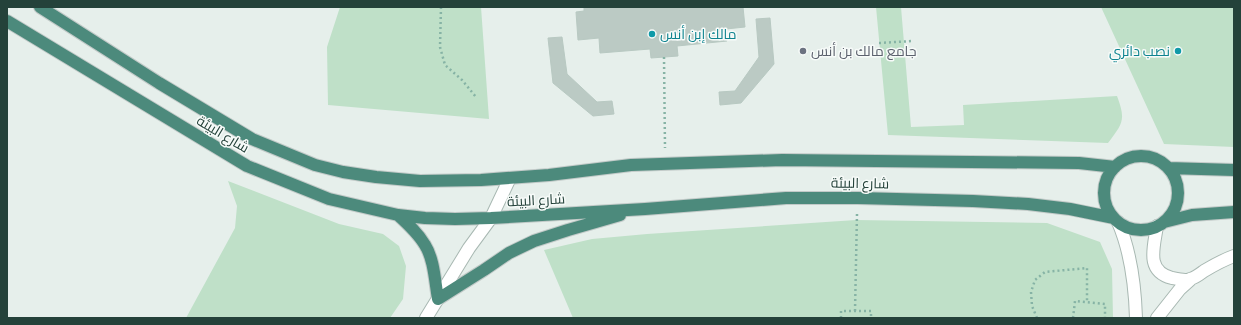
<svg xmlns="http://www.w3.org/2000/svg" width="1241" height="325" viewBox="0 0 1241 325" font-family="'PT Sans Narrow',Cairo,sans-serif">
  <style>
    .green { fill: #bfe0c8 }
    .building { fill: #bbcac4; stroke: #b8c9c2 }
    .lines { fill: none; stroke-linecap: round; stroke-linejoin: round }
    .minor-casing { stroke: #a8b8b2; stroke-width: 14 }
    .tertiary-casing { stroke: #a8b8b2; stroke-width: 14 }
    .trunk-casing { stroke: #c2cac8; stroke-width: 14 }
    .path { stroke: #86b3a5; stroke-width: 2.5; stroke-dasharray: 2 3; stroke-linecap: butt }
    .minor { stroke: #fff; stroke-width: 12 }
    .tertiary { stroke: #fff; stroke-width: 12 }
    .trunk { stroke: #4c8a7c; stroke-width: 12 }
    .culture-dot { fill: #0f9aa8; stroke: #f7fbf9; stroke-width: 1.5 }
    .worship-dot { fill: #6b7280; stroke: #f7fbf9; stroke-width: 1.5 }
    .labels { text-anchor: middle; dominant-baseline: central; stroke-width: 3; stroke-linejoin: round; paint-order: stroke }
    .culture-label { font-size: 14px; fill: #0d838f; stroke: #f7fbf9; text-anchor: start }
    .worship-label { font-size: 14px; fill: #5b616d; stroke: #f7fbf9; text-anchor: start }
    .street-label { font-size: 14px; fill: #24423a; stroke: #f7fbf9 }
  </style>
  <rect width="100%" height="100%" fill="#e6efeb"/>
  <path class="green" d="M340,7H481L489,119L328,105L327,47Z
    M876,7H901L911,127L964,125L963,105L1117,96C1126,120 1123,123 1108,143L888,135Z
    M1101,7H1234V147L1164,144Z
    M228,181L339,224L383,234L399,246L406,266L403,299L390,318H186L235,228L237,206Z
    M856,220L1047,223L1100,242L1112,269L1113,318H573L544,250L592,239L647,234Z"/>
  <path class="building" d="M584,7H743L745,27L726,29L727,41L677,46L678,56L651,58L650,49L600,53L599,38L578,40L576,12L584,11Z
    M770,18L774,64L741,103L720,105L719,92L735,91L759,57L756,19Z
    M562,37L567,74L597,102L612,101L614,114L593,116L553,83L548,38Z"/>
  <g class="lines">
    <g class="minor-casing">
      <path id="minor" d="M1118,222C1131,252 1135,285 1136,318
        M1157,226C1154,247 1145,271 1172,278C1177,279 1186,281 1190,279C1195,278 1200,274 1204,271C1214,265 1223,260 1234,256
        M1157,318L1180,289L1190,280"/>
    </g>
    <g class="tertiary-casing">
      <path id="tertiary" d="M426,318L469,248L491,218L510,178"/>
    </g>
    <g class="trunk-casing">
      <path id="trunk" d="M40,7L159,83L252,139L315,165L343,172L376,177L420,181L481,180L549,175L631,165L782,160L1079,163L1115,167
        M7,21L247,166L329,199L398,215L425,218L455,219L491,218L645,209L786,198H858L973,201L1028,204L1070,209L1114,218
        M1104 193a37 37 0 1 1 74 0a37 37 0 1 1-74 0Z
        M1168,168L1234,170
        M398,215C408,224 418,233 425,245C434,259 435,282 438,299L484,270L509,253L534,241L568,230L620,215
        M1164,222L1192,215L1234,212"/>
    </g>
    <path class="path" d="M441,7L440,47L445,65L462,80L476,97
      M879,43L913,41
      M664,57L665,148
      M855,311L857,214
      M841,318V311H871V318
      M1037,318L1032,306L1031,292L1035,280L1045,272L1087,268V302
      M1073,318L1075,301L1105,304V318"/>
    <use href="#minor" class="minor"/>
    <use href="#tertiary" class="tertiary"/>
    <use href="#trunk" class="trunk"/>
  </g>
  <g class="culture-dot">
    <circle cx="652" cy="34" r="4"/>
    <circle cx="1178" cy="51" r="4"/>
  </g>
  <circle class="worship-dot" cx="803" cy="51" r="4"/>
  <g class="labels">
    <g class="culture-label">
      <text x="660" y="34">مالك إبن أنس</text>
      <text x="1170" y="51" text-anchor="end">نصب دائري</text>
    </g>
    <g class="worship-label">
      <text x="811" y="51">جامع مالك بن أنس</text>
    </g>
    <g class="street-label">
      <text transform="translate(223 134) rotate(31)">شارع البيئة</text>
      <text transform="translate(860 183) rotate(1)">شارع البيئة</text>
      <text transform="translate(536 200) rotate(-3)">شارع البيئة</text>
    </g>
  </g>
  <rect width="1241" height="325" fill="none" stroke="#24423a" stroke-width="16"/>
</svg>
